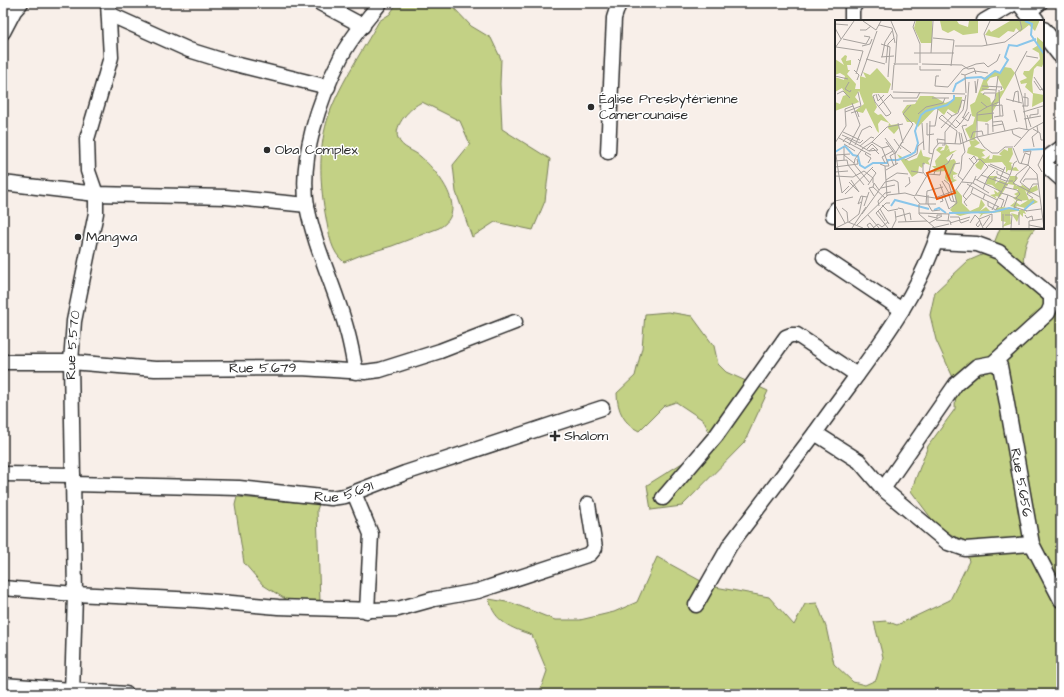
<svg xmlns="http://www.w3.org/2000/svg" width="1064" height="697" viewBox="0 0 1064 697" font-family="'Architects Daughter',sans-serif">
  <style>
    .green { fill: #c3d185; stroke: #777e58 }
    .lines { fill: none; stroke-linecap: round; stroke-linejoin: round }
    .minor-casing { stroke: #2b2b2b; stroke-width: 17 }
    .tertiary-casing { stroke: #2b2b2b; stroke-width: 21 }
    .minor { stroke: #fff; stroke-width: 14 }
    .tertiary { stroke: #fff; stroke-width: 18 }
    .poi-dot { fill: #2b2b2b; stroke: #fff; stroke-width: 1.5 }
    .labels { text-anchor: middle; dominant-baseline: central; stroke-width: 3; stroke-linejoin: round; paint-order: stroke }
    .poi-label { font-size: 14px; fill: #2b2b2b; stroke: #fff; text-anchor: start }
    .street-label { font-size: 14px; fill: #2b2b2b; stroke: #fff }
    .inset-river { fill: none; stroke: #8ac6ea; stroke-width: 2 }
    .inset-road { fill: none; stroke: #a6a19d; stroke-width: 1 }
    .view { fill: #e8590c; fill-opacity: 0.15; stroke: #e8590c; stroke-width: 2 }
    .inset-edge { fill: none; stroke: #2b2b2b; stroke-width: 2 }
  </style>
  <rect width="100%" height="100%" fill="#f8efe9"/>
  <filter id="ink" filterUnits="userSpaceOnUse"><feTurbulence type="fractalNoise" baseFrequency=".025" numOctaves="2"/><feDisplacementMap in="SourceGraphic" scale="8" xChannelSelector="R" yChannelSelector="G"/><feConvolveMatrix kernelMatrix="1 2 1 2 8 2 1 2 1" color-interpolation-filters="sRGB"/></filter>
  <g filter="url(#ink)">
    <path class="green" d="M397,3H458L454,8L471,26L491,38L501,59L500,84L502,129L550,159L545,201L533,230L495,222L472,237L456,192L453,165L470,144L460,121L422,102C411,107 393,125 398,138C402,149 414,150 421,157C438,172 470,211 439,228L392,246L361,255L344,262C331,252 329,234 326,218C320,187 318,152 327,121C336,90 363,50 379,21L390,14Z
      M1000,228H1035C1023,242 1019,267 1029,283C1035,294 1052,307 1061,317V694H539L547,671L532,635C511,628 494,622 489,599L512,603L555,620H580L614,612L637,602L657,557L710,586L769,597L794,625L805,604L817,603L826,627L834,664L853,682L865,685L876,680L883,657L874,622L886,621L897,625L950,600L969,561L965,549L959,539L937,526L911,491L928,446L955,409L956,384L936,340L930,315L935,292L968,261L991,251Z
      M668,312L692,316L714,346L718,364L726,372L768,391L744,443L682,506L651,510L647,485L687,460L709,431L703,420L676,402L664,406L639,431C624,424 617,410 617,393L635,376L642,348L645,314Z
      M237,497L319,504L317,510L320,603L290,602L263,585L244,563L235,505Z"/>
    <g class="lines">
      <g class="minor-casing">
        <g id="minor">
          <path d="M320,3L363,26"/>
          <path d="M1028,12L1040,3"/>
          <path d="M109,14L189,50L231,63L328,87"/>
          <path d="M852,21V9L856,3"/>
          <path d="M984,21L1015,3"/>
          <path d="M3,32L14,11L21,3"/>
          <path d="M608,152L614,18L619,3"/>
          <path d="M1043,161L1061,148"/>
          <path d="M1043,163L1061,179"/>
          <path d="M3,183L96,194L226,197L307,205"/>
          <path d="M833,215L836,209"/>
          <path d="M940,228C916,306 861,367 815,433L859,461L883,489L948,543L965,549L1032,544"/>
          <path d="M824,258L902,310"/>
          <path id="s1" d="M3,362H71L155,369L301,368L365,372L380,370L440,351L515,322"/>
          <path id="s2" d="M993,363L1000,366L1004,387L1032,544L1061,600"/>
          <path d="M356,372C353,359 351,344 347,331C336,289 315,249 307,206C299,158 319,100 341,57C350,38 367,20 380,3"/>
          <path d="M3,474L73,475"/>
          <path id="s3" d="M73,484L239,488L331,498L345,496L405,473L602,408"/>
          <path d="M883,489L956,384L977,366L993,363L1048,313L1051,306V296L999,252L977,244L936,242"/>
          <path d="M354,493L371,534L367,611"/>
          <path d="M663,498L716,436L786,337L791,335H797L857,375"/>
          <path d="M3,588L75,594L197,600L278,607L373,610L398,609L434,599L478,591L590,554L595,548L588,504"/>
          <path d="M696,605L730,545L815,433"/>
          <path d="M3,685L126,694"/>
          <path id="s4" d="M72,694L75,594L71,362L74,321L96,213V194L88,171L87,139L111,57L108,3"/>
        </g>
      </g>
      <g class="tertiary-casing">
        <path id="tertiary" d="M1021,3L1035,21
          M1043,31L1061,54"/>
      </g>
      <use href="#minor" class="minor"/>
      <use href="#tertiary" class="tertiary"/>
    </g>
  </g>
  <g class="poi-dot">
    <circle cx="591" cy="107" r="4"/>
    <circle cx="267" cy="150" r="4"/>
    <circle cx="78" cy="237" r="4"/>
    <path d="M553 430h4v4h4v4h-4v4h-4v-4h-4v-4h4z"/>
  </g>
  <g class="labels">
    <g class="poi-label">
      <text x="599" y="99">Église Presbytérienne<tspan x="599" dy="16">Camerounaise</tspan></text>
      <text x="275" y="150">Oba Complex</text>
      <text x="86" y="237">Mangwa</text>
      <text x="564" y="436">Shalom</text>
    </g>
    <g class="street-label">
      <text stroke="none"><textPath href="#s4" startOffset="349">Rue 5.570</textPath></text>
      <text stroke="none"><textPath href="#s1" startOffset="260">Rue 5.679</textPath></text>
      <text stroke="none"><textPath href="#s2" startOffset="126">Rue 5.656</textPath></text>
      <text stroke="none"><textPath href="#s3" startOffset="272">Rue 5.691</textPath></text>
    </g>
  </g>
  <g transform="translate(835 20)">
    <rect width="209" height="209" fill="#f8efe9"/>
    <path d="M81,1H97V23H86L79,8ZM105,1H122L124,4L133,7L134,1H143V13L128,15L119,10L113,13L107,10ZM175,1H204V2L200,11L194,5L185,12L181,8L179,12L173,11L164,18L150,15L154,9L156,12ZM202,17L209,23V41L207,47L202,46L199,49L197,62L198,73L209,75V81L197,87L198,74L190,67L192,63L186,64L185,61L192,58L188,54L189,51H194L205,39L204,33L197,29L202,26ZM10,35L12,36L11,41L16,40V45H12L13,50H15L12,54L21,64L20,69H25V56L31,58L28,52L35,55L42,48L56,64L53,73H38L37,75L42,87L39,92L43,95L46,94L56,105L63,104L64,108L59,114L53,108L54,103L46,100L43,104L44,113L42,111L31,88L28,93L20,91L29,84L24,71L20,77L24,82L0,91V82L5,84L8,76L11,75L7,68L0,72V57L9,60L10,56L5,53L0,55V39L9,45L6,39ZM169,47L176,48L180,53L157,93L158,98L152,102L142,101L140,119L145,123L139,127L151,130L147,132L150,136L146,137L150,139L155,135L154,139H157L158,135L167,136L164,134L169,129L173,131V128H177L178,134L174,142L178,143L176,144L177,148L181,147L184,151L173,150L171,153V147L167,142L150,143L146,150L142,148L140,145L144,141L143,137L132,133L133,128L136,126L134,120L140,121L135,119L130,109L138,104L140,97L137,96L135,85L140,82L149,58L159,51L164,53ZM162,56L169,70L161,73V78L156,83L155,78L145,72L154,68L152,62L155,58ZM85,76H98L110,83L118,80L119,77H127L126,87L121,94L113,89L109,95L101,88L83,107L79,102H72L67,92L72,85L80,84ZM111,124L114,127L111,131L114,128L115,132L122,130L111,138L113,141L119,139L121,142L118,151L123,154L118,155V158L121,156L118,159L122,160L117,163L116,159L113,162L110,158L111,151L97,152L102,147L100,149L97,146H101L100,141L106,134L101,130L104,127H108L105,131L109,130ZM86,129L88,136L96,138L93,141L95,145L89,143L87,148L84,146L83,153L77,157L62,134L74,141L82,138ZM153,156H162L160,164L165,160L173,163L175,156H181L183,158L179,163L182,166H187L186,164L194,169L202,165L203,170L194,174L190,170L194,180L182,181L178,178L182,176L179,174L183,172V169H178L179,165L173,164L165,177L160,176L162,179L155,175L160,174L159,170L163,173L164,171L157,165L151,164ZM122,170L127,176V183L135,191L144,187L146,179L150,185L145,191L151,187L155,191H162L161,188L168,187L177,189L179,187L175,186L180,182L178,180L185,185L197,178L203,182L190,188L182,186L179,190H189L191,194L188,193V197L185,194L182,202L176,193L183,195L184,191L175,192L176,204L167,207L171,202L166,201V192L148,194L144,198L146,194L140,192L125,196L120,194L115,190L121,182L119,171Z" fill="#c3d185" fill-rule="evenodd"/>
    <path class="inset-river" d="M190,1L197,4L196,15L209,34M118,72L121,64L131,58L146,57L150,59L160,51L165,53L173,40L170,37L174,25L182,26L201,19M188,130L209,129M0,132L10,126L18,135L23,136L25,145L30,148L38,143H52L53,140H63L75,135L80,132L83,123L80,111L86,95L91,91L112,85L119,79V75M56,186L60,180L94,189M99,190L104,188L111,193M189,190L199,181M114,193L158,192L174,188L184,190"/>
    <path class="inset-road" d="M28,1L41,10L46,1M56,1L62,15L60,45L59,43M80,1L78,7L85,24V43M0,4L13,5M44,5L57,8L60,23M0,8L6,19M25,10H31L36,6M29,16L35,17L31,24M98,18L119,20L116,46M8,19L31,24M46,24L55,27L53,57M152,25L149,14L155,1M27,26L35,24L37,19M120,26H147L170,22L187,9L185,1M1,27L28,31L25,41L23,39M0,28L19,1M79,33H119M96,33L98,1M191,36L203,38M46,37L59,36M47,37L50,22L57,11M31,39L50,44M51,43L53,24L59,18M61,44H83M87,44L127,45L133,49L139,48L140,51L153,53M85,46V50H106M19,50L24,55L22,60M21,54L25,41M126,54L130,55L131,73M130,55L140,51L141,54M0,56L13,59M26,56L42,11M104,56H101L100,66L113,67L128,49L141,44L149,43L153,47L162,41L165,34M199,57L209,72M140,61L141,73M199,61L205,70L208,69M14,62L10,69L15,72L16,70M147,66L167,67L166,70M147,69L161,70M57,70L59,45M183,71L184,83M58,72L130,74M141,73L143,59M190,73V86M2,74L8,71L15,78M41,74L43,81L49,75M43,74L56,93L54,95M40,75L38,76L40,82L51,96L54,95M56,75L58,78H82L85,72M148,75L149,73H160M97,78H114M171,79L187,83M68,81H82M146,82L152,87L164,82M178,82L180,72L183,71M44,86L56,74M157,86L167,85L168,96H165M187,86H193V78L188,77M179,90L182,102M10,92L26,86L23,72M188,92L208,86M16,93L22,91L24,97M83,94L91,87L108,83L110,78M142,95L159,93M192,95L196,107M117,96L123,93L127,80L130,81M127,97L133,101L136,94M159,97L165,96L164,70M128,98L132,89L134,62M195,98V95L203,94V89M189,99L206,96M95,101L94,133L98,134M158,102L167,101L168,104M63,103L68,123M87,103L89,130M92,103V115L99,114M125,104L134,92M150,104H153V114M132,105L127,106L132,121M94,106H100L103,89M157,106L168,104L170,111M106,108L117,96L112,92M198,109L205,113L206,120H209M177,110L178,114L186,118M192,110L187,76L180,53L192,31M8,112L25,120M124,112L126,124M158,112L157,84L160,79L163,56M126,113L130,132L127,136L126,149L123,156L128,160M7,115L25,123L28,120M142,117L184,108L194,110L209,102M142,117V93L152,87M4,118L36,135M50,118L61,133M136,118L138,112L147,111L148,115M59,119L66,129M68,121L65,125L76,133M8,122L11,118L34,131L43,130L37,124L32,129M37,122L52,107L68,104M51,122L60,134L61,145M0,123L11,106L10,89L18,86M9,124L20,131M103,124L102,119L110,120M120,124L122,111L104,98L107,95L121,108L125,104L121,100M14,125L25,105L17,83M20,125L27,110L35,106L37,108M107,125H110V112L128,90L131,75M25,126L36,117L39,118M9,127V140M179,127L194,110M199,127L197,117L203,112L202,106M47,128L54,146H50M178,128L184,143L193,145L202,154L209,208M34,131L38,128L44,134M31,133L30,134L36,138L33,143M60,134L78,104L68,94L76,85M9,135L19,143M70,140L82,134L83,126L89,121M135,140L139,136L142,141L139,144M142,140L145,139L153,147M0,141L12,140L13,145L29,165M50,143L47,137L58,131M45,144L50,146L52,176M90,144L88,143V152L91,156M155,144L169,150M186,144L190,133L195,135L196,131L188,132M153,145L175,155L157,190M59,146L55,136L60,133M0,147L23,144L22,139M51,150L63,143M76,151L88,153M162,151V154L173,159M0,152L13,151M207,152L203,145L209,133M93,154L105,155L106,149M99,154L100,151L113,143L118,134M146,155L173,165M175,155L179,143L182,141M0,156L18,157L29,151L38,158V163M4,156L1,135L15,134M4,156L7,173L14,166M114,156L119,144L125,143M140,159L167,172M165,159L170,147M51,160L62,153L73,154M109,160L114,164L119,182M142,160L153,147M158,160L160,157L171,161H178M107,161L114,173M14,162L24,172L16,160M34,162L19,144L20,139L28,128L37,122L47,128L54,126M127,162L138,163L141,156M185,162L195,147M185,162L195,170M188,162L190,159H202M138,163L154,173M178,163L181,160V155L193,145L195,135M178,163L205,177M105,164L114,189M132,164L150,174L148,179M33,165L41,153L36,148M38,167L39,163L44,170M70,167L75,163L74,157M169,167L182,170L185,174L181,178M46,168L60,165M138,168L136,173L164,187M148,169L153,157L160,150M113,173L116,181L121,182M166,173L173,175L169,187M10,174L38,147M150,174L162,180M81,175L100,178L121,170L139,144L134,138M93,175V184H101M173,175L187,181M39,176L34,168L38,167L50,178M79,177L85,184H93L97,191L105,190M100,178H107L108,181L105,182M164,178L169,180L166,188M198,178L192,174L198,164H203M132,180L128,176L137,163M182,180L179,187L192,191M0,181L18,177M153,181V186L161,190L163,186M26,182L23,184L26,176L32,177M84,184V194L100,208M91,184L92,171L108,167M0,185L10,203M47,185L53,191L63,189M29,186L34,172M44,186L43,181L50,173L56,172M132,186L129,182L136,174M7,188L12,192L13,202M63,188L68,189L71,202M45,189L54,204M114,189L122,183L116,161M43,191L50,201M191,191L206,189M184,192V205M84,193L114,194L113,201M27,194L50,162L59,160L63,162L64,174M168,194V208M33,195L44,208M170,195H177L176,208M190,195L192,198L197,196L198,201M93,196L102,198V195H107M61,197L75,193L76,200M115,197H124L125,200M101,200L115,201L116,205M124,200L126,203L134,200M145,200L141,205L143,207L146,203M14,202L24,194L28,176M63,202L92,201M94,203L107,196M115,203L135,197M135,203L140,195L144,199M22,205L53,175L70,173L80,176L94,152L99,129L104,123L125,124L142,117L149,127L157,133H163L170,127H178M194,205L209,208M148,206L155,196M1,208L13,202L28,208M17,208L31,187M34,208L32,205L35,203L39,208M38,208L43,204L47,207L53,202M53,208L41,193L51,183H55M57,208L61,200L60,191M97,208L114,204M148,208L144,199L157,194M151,208L157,201V194M194,208V201L207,199"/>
    <path class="view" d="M109,146L120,173L102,179L92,153Z"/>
    <rect width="209" height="209" class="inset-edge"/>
  </g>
  <rect width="1064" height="697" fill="none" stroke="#fff" stroke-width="16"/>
  <rect x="8" y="8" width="1048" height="681" fill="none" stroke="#2b2b2b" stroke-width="1.5" filter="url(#ink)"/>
</svg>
